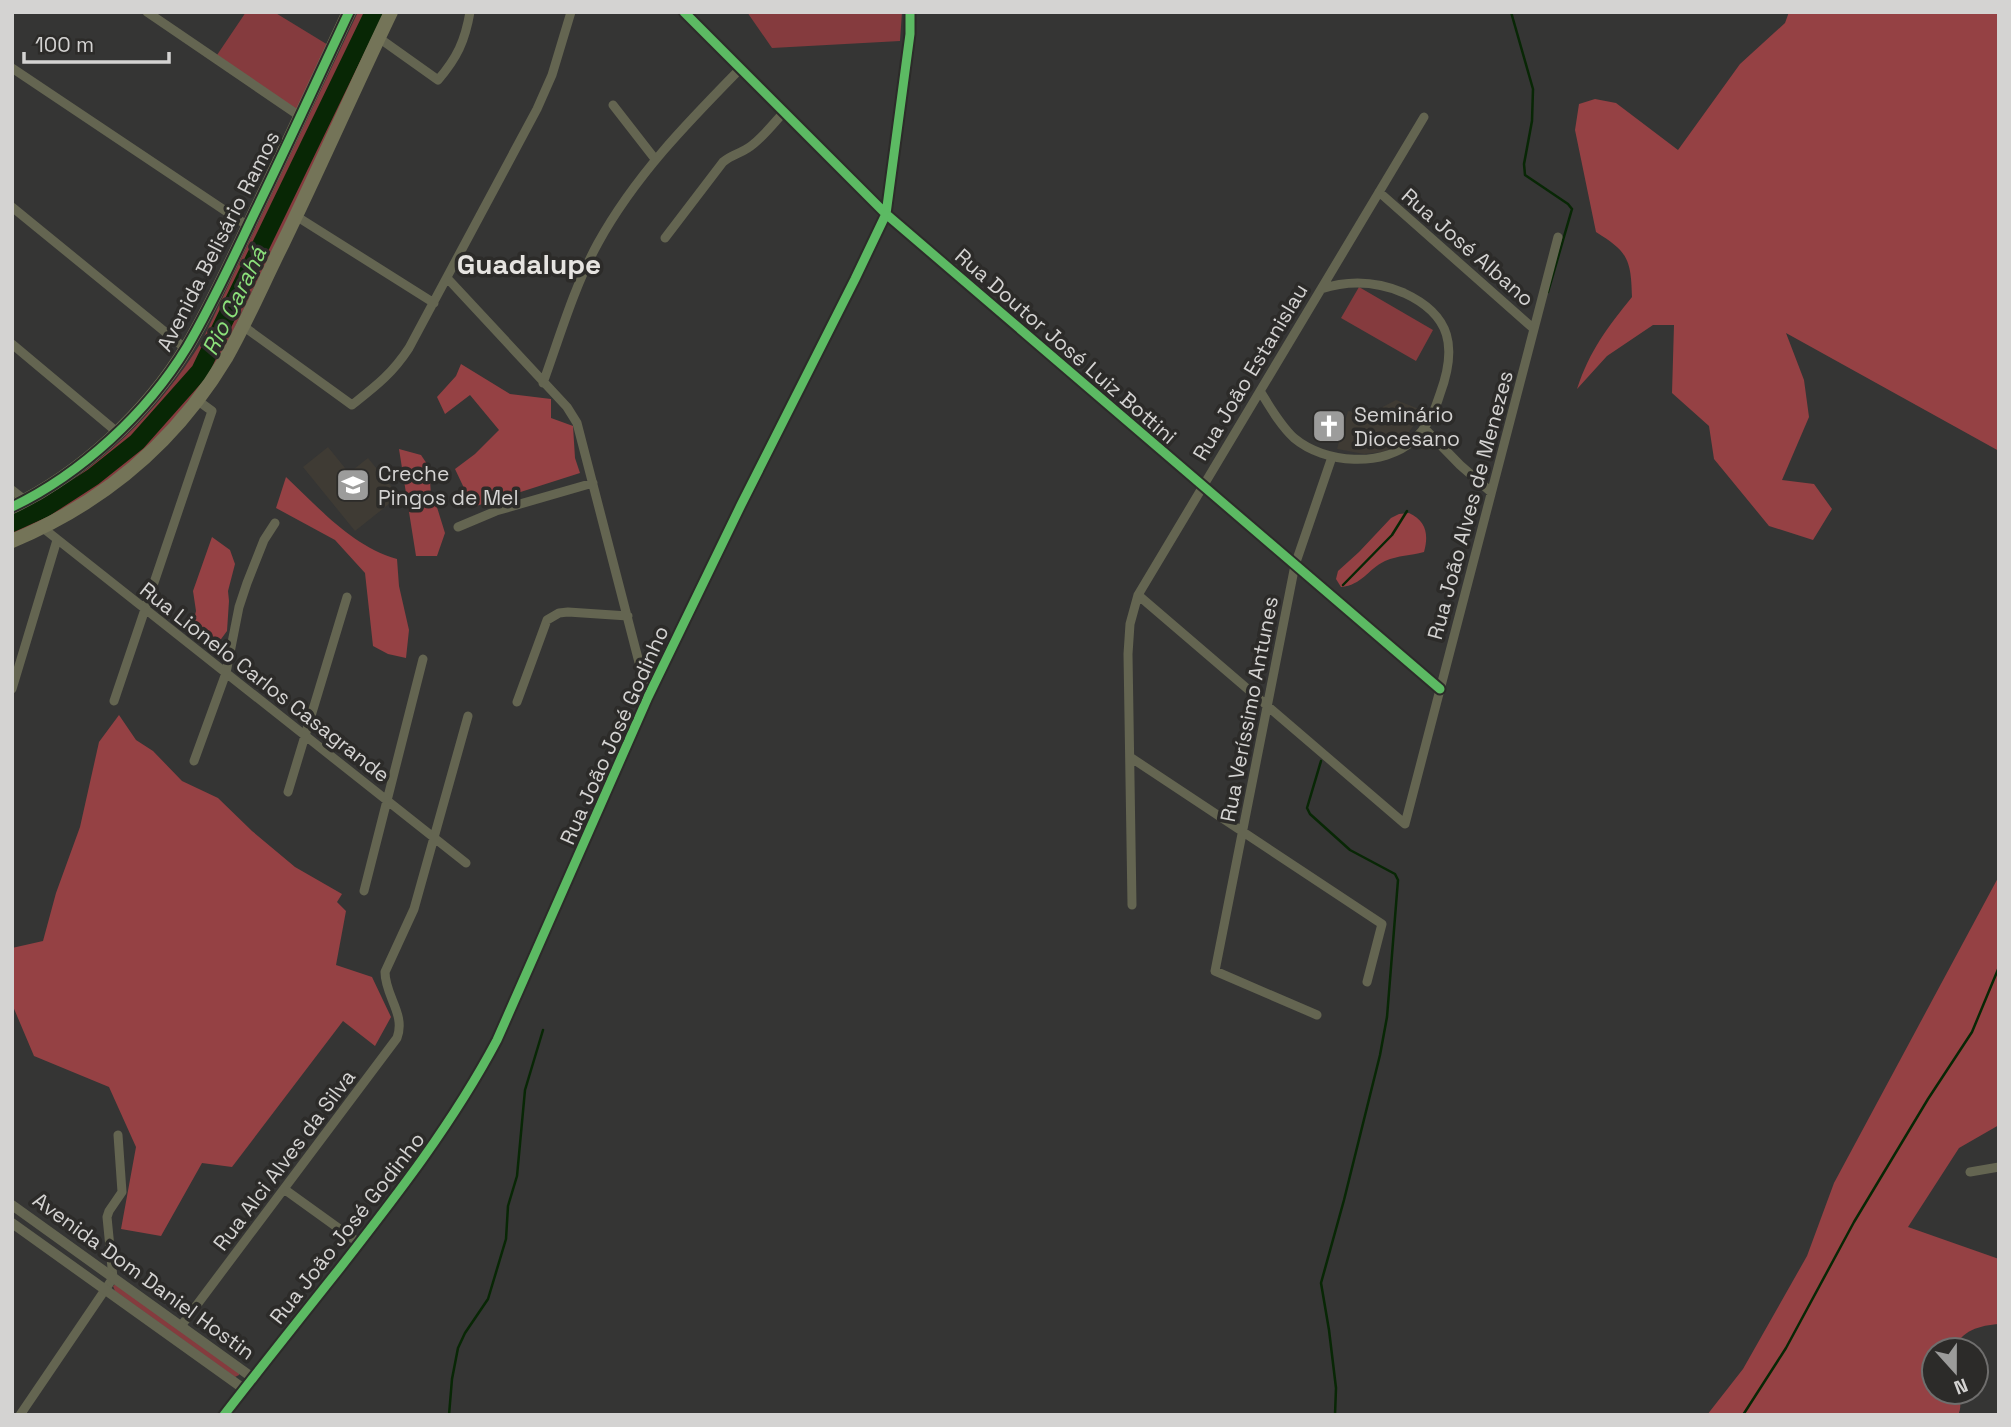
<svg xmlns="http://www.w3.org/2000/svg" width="2011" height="1427" viewBox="0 0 2011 1427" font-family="'Space Grotesk',sans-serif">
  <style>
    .built { fill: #3f3b34 }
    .green { fill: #853b3e }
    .forest { fill: #954144 }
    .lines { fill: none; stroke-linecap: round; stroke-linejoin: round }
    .stream { stroke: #082705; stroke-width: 2.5 }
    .river { stroke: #082705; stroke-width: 18 }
    .minor { stroke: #646551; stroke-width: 9 }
    .tertiary { stroke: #646551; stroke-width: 10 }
    .primary { stroke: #747458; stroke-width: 14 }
    .cycleway-casing { stroke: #2c2b29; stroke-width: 13 }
    .cycleway { stroke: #5cba63; stroke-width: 9 }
    .labels { text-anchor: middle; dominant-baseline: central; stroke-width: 7; stroke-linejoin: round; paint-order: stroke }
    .street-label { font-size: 21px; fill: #d4d3d2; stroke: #2c2b29 }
    .poi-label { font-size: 21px; fill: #d4d3d2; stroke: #2c2b29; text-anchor: start }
    .water-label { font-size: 23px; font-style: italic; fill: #8bdf7a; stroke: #2c2b29 }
    .district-label { font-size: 28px; font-weight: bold; fill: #e6e4e1; stroke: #2c2b29 }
  </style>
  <rect width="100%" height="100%" fill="#353534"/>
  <path class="built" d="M1396,400L1424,411L1399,446L1382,452L1364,454L1337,449L1348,411L1362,413L1375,411Z
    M328,447L349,473L368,458L399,496L355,531L303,467Z"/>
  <path class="green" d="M246,12H274L333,48L301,117L215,58Z
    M358,12H385L315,163L224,349L200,386L173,420L139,455L83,499L12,536V516C92,476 155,417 202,341Z
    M747,12H902L900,41L772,48Z
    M1359,287L1433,330L1416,361L1341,318Z
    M116,1284L239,1373V1375L235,1377L115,1291L113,1286Z"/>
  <path class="forest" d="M1789,12H1999V451L1786,333L1804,380L1809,417L1782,480L1814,484L1832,509L1813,540L1769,526L1714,459L1709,426L1672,393L1674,325H1653L1607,356L1577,389C1590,350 1607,328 1632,297C1631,259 1628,252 1596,232L1575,130L1579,104L1595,99L1616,103L1678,150L1740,64L1785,23Z
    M461,364L510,394L551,399V418L573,426L575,458L580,473L473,507L455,469L475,454L499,430L470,395L445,414L437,397L456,376Z
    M399,449L421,455L429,467L431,495L436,504L445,533L437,556H416Z
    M286,477C320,509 352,546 397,559L399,586L409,630L406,658L388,654L373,646L365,573L335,540L276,508Z
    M1409,513C1426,521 1429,534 1424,552C1410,556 1399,555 1385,561C1367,570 1362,585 1341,587L1336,579L1338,571L1359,552L1391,518L1399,514Z
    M212,537L230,550L235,564L228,591L229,601L227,631L213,650L191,632L196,611L193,591Z
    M119,715L136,740L153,751L182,781L218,798L252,831L295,867L342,894L337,902L346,911L336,965L372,977L391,1017L375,1046L343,1021L232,1167L202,1163L161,1236L121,1229L136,1147L109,1087L34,1056L12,1004V948L43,941L56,893L80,827L99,742Z
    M1999,876V1125L1959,1148L1908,1227L1999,1259V1324C1981,1325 1959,1331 1955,1350H1934V1392H1958C1960,1399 1962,1408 1958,1415H1707L1743,1369L1807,1256L1834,1183Z"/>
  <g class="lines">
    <path class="stream" d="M1511,12L1533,89L1532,121L1524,164L1525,175L1568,204L1572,209L1548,292
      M1343,585L1392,535L1407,511
      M1321,761L1307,808L1310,814L1350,850L1395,874L1398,880L1387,1017L1380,1055L1344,1200L1321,1283L1329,1330L1336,1388L1335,1415
      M449,1415L452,1379L458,1348L465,1333L488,1299L506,1239L508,1206L517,1176L525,1090L543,1030
      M1743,1415L1786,1348L1854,1222L1928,1099L1972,1032L1999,967"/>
    <path class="river" d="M12,523L45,508L93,477L137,442L200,371L374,12"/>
    <path class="minor" d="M147,12L301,117
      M684,12L886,214L1440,689
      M379,38L438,80C457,58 465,41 470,12
      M12,68L248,226
      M613,105L655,159
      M1379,192L1534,329
      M12,207L186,349
      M296,216L434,303
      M665,238L723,162C731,155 739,154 748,148C761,140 773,124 784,112
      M448,279L567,407L577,423L648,697
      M243,326L352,405C376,386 392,374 409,348L537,109L552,75L571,12
      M12,344L117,432
      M543,383C560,336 574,287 598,243C635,176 687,123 740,69
      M1260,391C1270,407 1280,425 1294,438C1325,464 1383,468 1414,440C1426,428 1435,411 1440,394C1457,348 1452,315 1404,293C1376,281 1349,280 1321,289
      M1424,428L1460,465L1491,492
      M12,490L26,501
      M458,527L496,511L593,483
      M43,528L466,863
      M1138,595L1405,824L1558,237
      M12,689L57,540
      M114,701L212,411L197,400
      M517,702L547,620L559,613L568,612L628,616
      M1130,757L1382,924L1367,982
      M194,761L226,673L239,607L247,583L264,540L275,523
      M288,792L347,597
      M364,891L423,659
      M1132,905L1128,654L1130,624L1138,595L1424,117
      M1317,1015L1215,971L1295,565L1332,457
      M1970,1172L1999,1167
      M284,1189L359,1243
      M181,1326L397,1038C406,1014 385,996 385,972L414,909L468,716
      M20,1415L113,1278L107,1217L109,1211L122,1192L118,1135"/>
    <path class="tertiary" d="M12,1205L253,1378
      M12,1223L244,1389
      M224,1415C262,1366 301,1317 340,1268C397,1195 453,1123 497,1040L648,697L741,505L855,279L886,214L910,34V12"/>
    <path class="primary" d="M12,507C81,474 147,413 187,347C213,303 234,256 256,210C288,144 318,78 349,12
      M12,541C103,503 175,443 226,358C247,321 264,281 283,243C320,167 354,89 391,12"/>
    <g class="cycleway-casing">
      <path id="cycleway" d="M684,12L886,214L1440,689
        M12,507C81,474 147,413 187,347C213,303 234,256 256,210C288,144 318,78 349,12
        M224,1415C262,1366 301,1317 340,1268C397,1195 453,1123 497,1040L648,697L741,505L855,279L886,214L910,34V12"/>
    </g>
    <use href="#cycleway" class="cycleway"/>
  </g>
  <defs>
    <g id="church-square" transform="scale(1.75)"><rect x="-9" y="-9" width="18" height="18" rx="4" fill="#9c9c9b" stroke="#2c2b29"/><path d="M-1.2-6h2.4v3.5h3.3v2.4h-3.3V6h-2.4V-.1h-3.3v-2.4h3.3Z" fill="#fff"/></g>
    <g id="school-square" transform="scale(1.75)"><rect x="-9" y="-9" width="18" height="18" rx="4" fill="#9c9c9b" stroke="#2c2b29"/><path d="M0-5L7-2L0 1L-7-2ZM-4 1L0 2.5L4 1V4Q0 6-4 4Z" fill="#fff"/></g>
  </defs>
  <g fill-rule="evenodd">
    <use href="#church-square" x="1329" y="426"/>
    <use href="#school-square" x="353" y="485"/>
  </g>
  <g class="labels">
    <g class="street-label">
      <text transform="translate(218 241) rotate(-63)">Avenida Belisário Ramos</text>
      <text transform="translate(1468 247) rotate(41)">Rua José Albano</text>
      <text transform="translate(1066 346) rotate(41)">Rua Doutor José Luiz Bottini</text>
      <text transform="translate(1250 372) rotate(-59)">Rua João Estanislau</text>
      <text transform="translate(1470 505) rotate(-75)">Rua João Alves de Menezes</text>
      <text transform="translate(265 682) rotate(38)">Rua Lionelo Carlos Casagrande</text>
      <text transform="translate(1249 709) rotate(-79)">Rua Veríssimo Antunes</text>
      <text transform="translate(614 735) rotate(-66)">Rua João José Godinho</text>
      <text transform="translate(284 1160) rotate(-53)">Rua Alci Alves da Silva</text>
      <text transform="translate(347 1228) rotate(-52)">Rua João José Godinho</text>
      <text transform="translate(144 1276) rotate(36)">Avenida Dom Daniel Hostin</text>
    </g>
    <g class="poi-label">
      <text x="1354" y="414">Seminário<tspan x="1354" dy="24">Diocesano</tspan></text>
      <text x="378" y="473">Creche<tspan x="378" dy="24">Pingos de Mel</tspan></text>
    </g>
    <g class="water-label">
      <text transform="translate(234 301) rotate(-64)">Rio Carahá</text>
    </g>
    <g class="district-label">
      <text x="529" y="264">Guadalupe</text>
    </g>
  </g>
  <rect width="2011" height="1427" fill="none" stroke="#d4d3d2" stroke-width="28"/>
  <g transform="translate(1955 1371) rotate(159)"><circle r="33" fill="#2c2b29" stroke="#6f6e6d" stroke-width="2"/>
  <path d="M0-5L12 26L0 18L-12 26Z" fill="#9c9c9b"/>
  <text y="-10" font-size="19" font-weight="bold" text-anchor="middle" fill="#d4d3d2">N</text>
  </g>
  <path d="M24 52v10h145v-10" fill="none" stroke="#d4d3d2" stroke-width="3.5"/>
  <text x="35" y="52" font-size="21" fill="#d4d3d2" stroke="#2c2b29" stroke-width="5" paint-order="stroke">100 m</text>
</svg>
